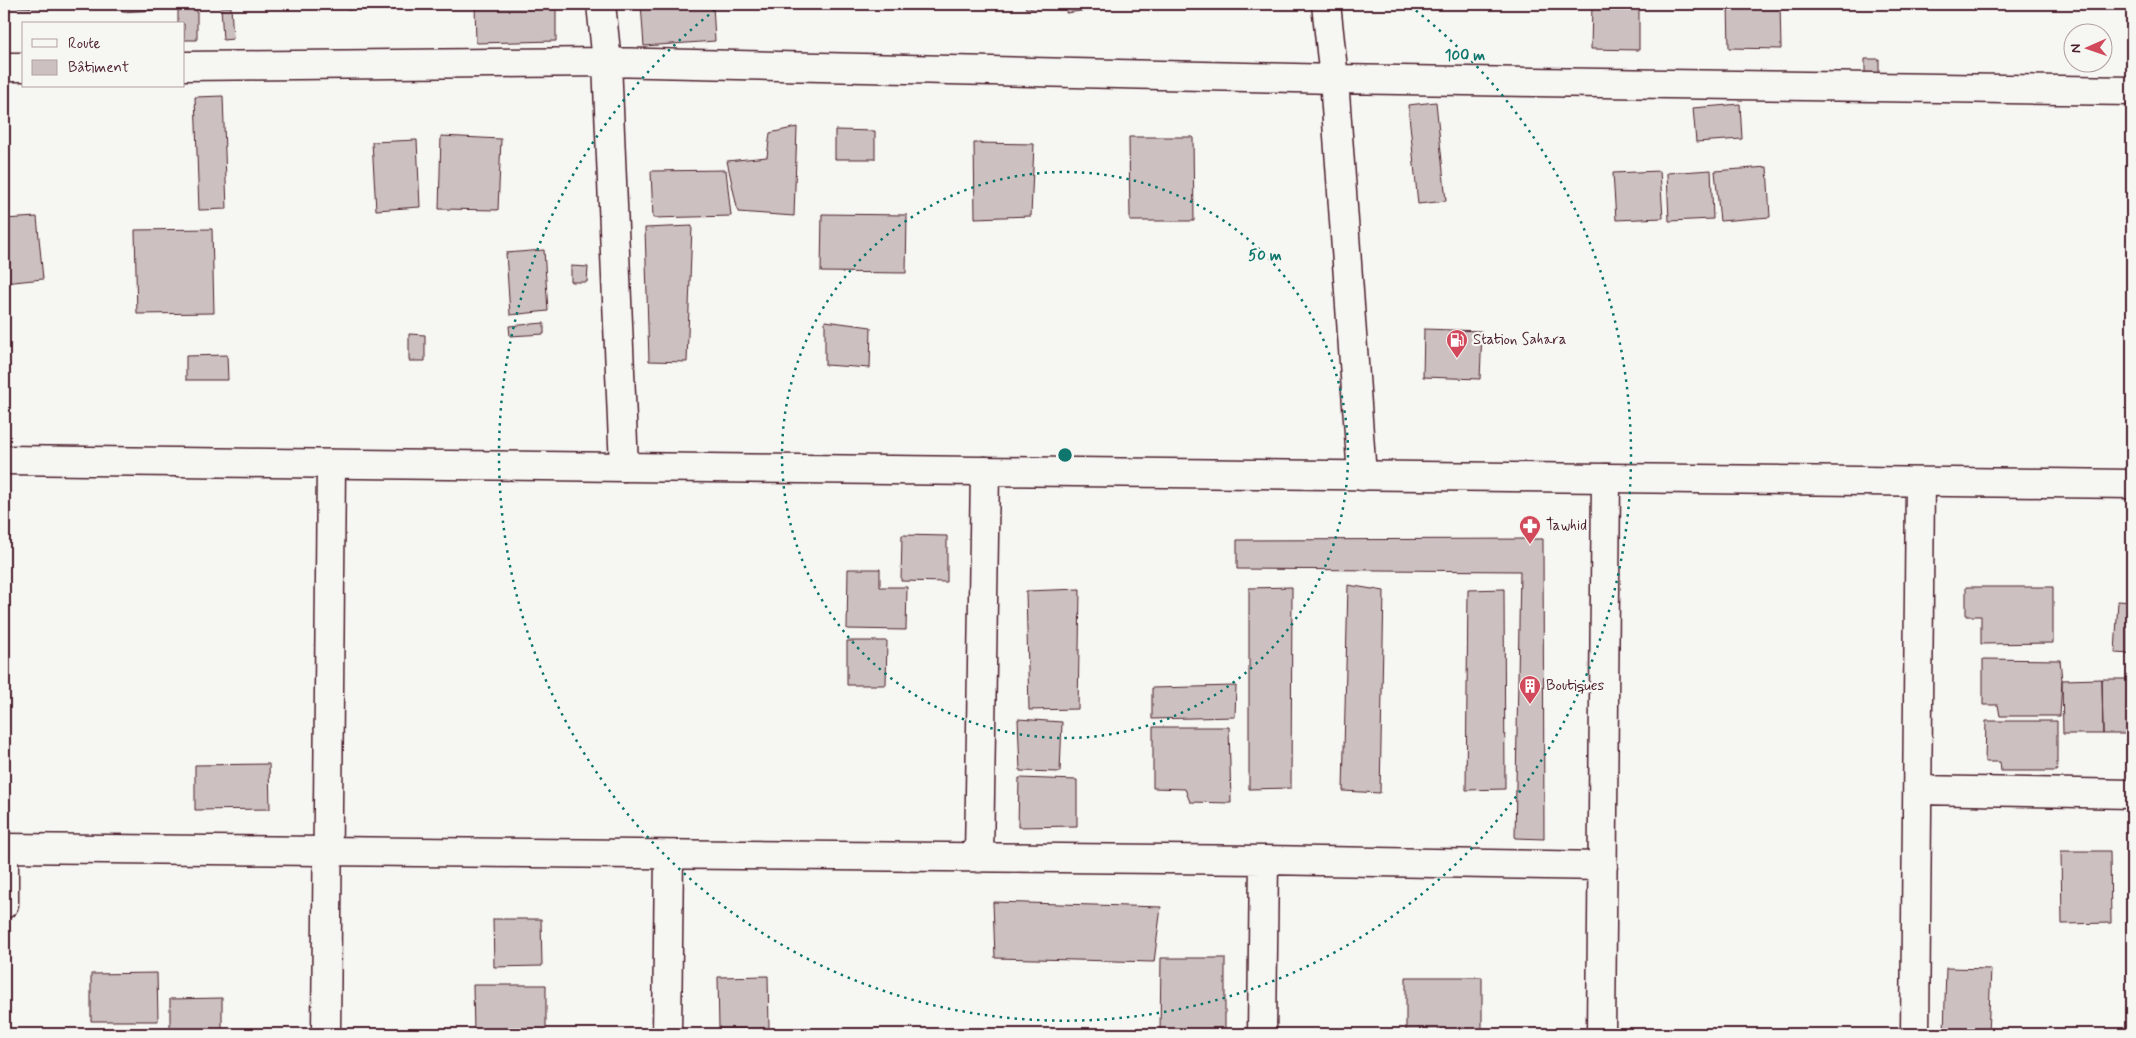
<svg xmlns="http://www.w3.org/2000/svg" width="2136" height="1038" viewBox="0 0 2136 1038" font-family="Mynerve,sans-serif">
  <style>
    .building { fill: #ccc1c0; stroke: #4a1f2b }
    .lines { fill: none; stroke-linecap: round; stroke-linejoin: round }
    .minor-casing { stroke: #4a1f2b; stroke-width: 31 }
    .tertiary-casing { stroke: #4a1f2b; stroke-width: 31 }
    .minor { stroke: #f6f6f2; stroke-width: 28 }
    .tertiary { stroke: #f6f6f2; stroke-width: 28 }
    .ring { fill: none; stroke: #0f766e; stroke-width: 2.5; stroke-dasharray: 2.5 5 }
    .labels { text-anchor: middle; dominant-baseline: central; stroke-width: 4.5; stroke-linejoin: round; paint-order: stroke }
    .poi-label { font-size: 15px; fill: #4a1f2b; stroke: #f6f6f2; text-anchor: start }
    .centre { fill: #0f766e; stroke: #f6f6f2; stroke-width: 2.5 }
    .ring-label { font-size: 15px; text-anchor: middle; font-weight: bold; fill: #0f766e; stroke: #f6f6f2; stroke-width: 4.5; stroke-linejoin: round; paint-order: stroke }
  </style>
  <rect width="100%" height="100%" fill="#f6f6f2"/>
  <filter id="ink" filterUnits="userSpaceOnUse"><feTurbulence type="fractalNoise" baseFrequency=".02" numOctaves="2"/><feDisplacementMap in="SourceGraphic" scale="10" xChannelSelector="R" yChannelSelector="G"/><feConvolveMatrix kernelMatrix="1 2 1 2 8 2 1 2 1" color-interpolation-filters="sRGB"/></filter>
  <g filter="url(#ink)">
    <path class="building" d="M11,4H55V8L11,7Z
      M121,4H156V10L122,12Z
      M178,4H197V40H184V24H178Z
      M346,4H394V6L347,10Z
      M475,4H556V41L476,43Z
      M641,4H713L715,41L644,46Z
      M1025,4H1053L1026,9Z
      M1068,4H1132L1066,13Z
      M1592,4H1639V50L1591,49Z
      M1728,4H1780L1781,49L1729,48Z
      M221,7H231L233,39L223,40Z
      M1865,59H1879V78L1865,77Z
      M223,96L227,209L199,210L195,97Z
      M1436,102L1446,201L1418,204L1408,105Z
      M1740,104L1742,139L1696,142L1693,108Z
      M797,127L794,216L738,212L727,161L767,157L770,133Z
      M835,130L875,131V159H835Z
      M441,136L501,139L498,210L439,209Z
      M1129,137H1193L1194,221H1130Z
      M417,140L420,207L376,210L372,142Z
      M974,143L1034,144L1031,216L975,218Z
      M1767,167L1770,217L1720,221L1715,171Z
      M726,170L731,216L653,218L651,171Z
      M1711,170L1713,219L1669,221L1667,173Z
      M1660,171L1663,218L1616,220L1613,173Z
      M822,214L907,215L906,273L821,272Z
      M37,217L43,279L4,283V219Z
      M692,226L687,362L649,361L645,228Z
      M212,229L214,313L137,314L135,230Z
      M544,250L548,311L510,315L506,253Z
      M571,266L588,267L587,282H571Z
      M825,321L871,327L870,368L825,365Z
      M544,323V334L510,336L509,326Z
      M1424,329L1482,331L1480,379L1423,377Z
      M409,334L425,335V361H409Z
      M227,355L228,380H186V356Z
      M902,535L947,536V582L901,581Z
      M1543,539L1544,839L1515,838L1520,571L1237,569V540Z
      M848,569H880V587H907L906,630L847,629Z
      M1348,585L1384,591L1380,793L1343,791Z
      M1292,587L1291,788L1249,789V588Z
      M1966,587H2053V643L1981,644V616H1966Z
      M1080,589L1078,709L1029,710L1026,591Z
      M1504,589L1505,789L1466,790L1468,590Z
      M2118,601L2132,602V654L2115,653Z
      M847,641H887L886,685H847Z
      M1983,659L2060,660L2062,680L2060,716H2000L1998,705H1983Z
      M2102,679L2103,734H2063L2062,680Z
      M2102,679H2132V734H2103Z
      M1236,686L1235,717L1152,719V688Z
      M1018,719L1062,722L1060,772L1020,771Z
      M1986,721H2057V771H2001L2000,762H1985Z
      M1153,727H1229L1231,803L1190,802L1185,789L1153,788Z
      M269,764L270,809L195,810V765Z
      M1019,778L1077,780V826L1018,827Z
      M2061,851H2110L2111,923L2062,924Z
      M993,902L1161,907L1154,962L995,958Z
      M493,919H541L542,966L494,967Z
      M1161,958H1225V1034H1160Z
      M1946,968L1991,969L1988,1034H1944Z
      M157,973L158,1021H91V974Z
      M768,976L769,1028L719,1029L718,977Z
      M1406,977H1482V1034H1406Z
      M473,985H546V1034H474Z
      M222,998V1034H170V999Z"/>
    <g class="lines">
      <g class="minor-casing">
        <path id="minor" d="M601,4L607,62L624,467
          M1326,4L1334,79L1362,476
          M184,66L607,62L1334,79L2132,91
          M4,67H24
          M1918,790L2132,794
          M4,848L1264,860L1262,1034
          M979,858L985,471
          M1264,860L1603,866
          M4,904V848
          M326,1034L331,464
          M667,1034L669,855
          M1601,1034L1606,478
          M1915,1034L1920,482"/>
      </g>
      <g class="tertiary-casing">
        <path id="tertiary" d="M4,460L2132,484"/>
      </g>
      <use href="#minor" class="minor"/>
      <use href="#tertiary" class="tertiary"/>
    </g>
  </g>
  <g class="ring">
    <circle cx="1065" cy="455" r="283"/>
    <path d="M1410 6A566 566 0 1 1 720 6"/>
  </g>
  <defs>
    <g id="fuel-pin" transform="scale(1.125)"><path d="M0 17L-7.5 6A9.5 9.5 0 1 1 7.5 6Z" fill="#d1495b" stroke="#f6f6f2"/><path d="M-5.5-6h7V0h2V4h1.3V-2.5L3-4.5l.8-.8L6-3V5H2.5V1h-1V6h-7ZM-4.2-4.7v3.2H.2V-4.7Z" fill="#fff"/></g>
    <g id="pharmacy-pin" transform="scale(1.125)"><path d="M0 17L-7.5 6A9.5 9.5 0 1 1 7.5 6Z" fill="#d1495b" stroke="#f6f6f2"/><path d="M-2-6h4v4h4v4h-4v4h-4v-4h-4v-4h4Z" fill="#fff"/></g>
    <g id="building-pin" transform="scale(1.125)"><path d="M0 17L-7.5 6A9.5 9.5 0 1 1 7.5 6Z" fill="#d1495b" stroke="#f6f6f2"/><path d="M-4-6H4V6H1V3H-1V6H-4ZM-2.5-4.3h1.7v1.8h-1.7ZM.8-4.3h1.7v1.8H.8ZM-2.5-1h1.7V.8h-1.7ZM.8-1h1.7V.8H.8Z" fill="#fff"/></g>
  </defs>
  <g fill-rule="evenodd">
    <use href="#fuel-pin" x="1457" y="340"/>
    <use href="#pharmacy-pin" x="1530" y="526"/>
    <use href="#building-pin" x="1530" y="686"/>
  </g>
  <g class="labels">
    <g class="poi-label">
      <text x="1473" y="340">Station Sahara</text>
      <text x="1546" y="526">Tawhid</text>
      <text x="1546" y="686">Boutiques</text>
    </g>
  </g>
  <circle cx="1065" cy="455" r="8" class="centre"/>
  <g class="ring-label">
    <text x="1465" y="60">100 m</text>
    <text x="1265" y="260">50 m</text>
  </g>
  <rect width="2136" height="1038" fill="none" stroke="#f6f6f2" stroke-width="20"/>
  <rect x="10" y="10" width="2116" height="1018" fill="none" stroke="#4a1f2b" stroke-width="2" filter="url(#ink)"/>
  <rect x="22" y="22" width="162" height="65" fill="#f6f6f2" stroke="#b1a0a2"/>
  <rect x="32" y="39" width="25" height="8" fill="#f6f6f2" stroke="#b1a0a2"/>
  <text x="68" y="48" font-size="15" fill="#4a1f2b">Route</text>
  <rect x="32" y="60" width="25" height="15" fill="#ccc1c0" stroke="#b1a0a2"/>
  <text x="68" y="72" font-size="15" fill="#4a1f2b">Bâtiment</text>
  <g transform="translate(2088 48) rotate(268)"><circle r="24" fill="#f6f6f2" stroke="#b1a0a2"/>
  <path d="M0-4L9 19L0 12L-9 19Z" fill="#d1495b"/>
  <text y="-8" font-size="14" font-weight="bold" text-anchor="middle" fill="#4a1f2b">N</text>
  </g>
</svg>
